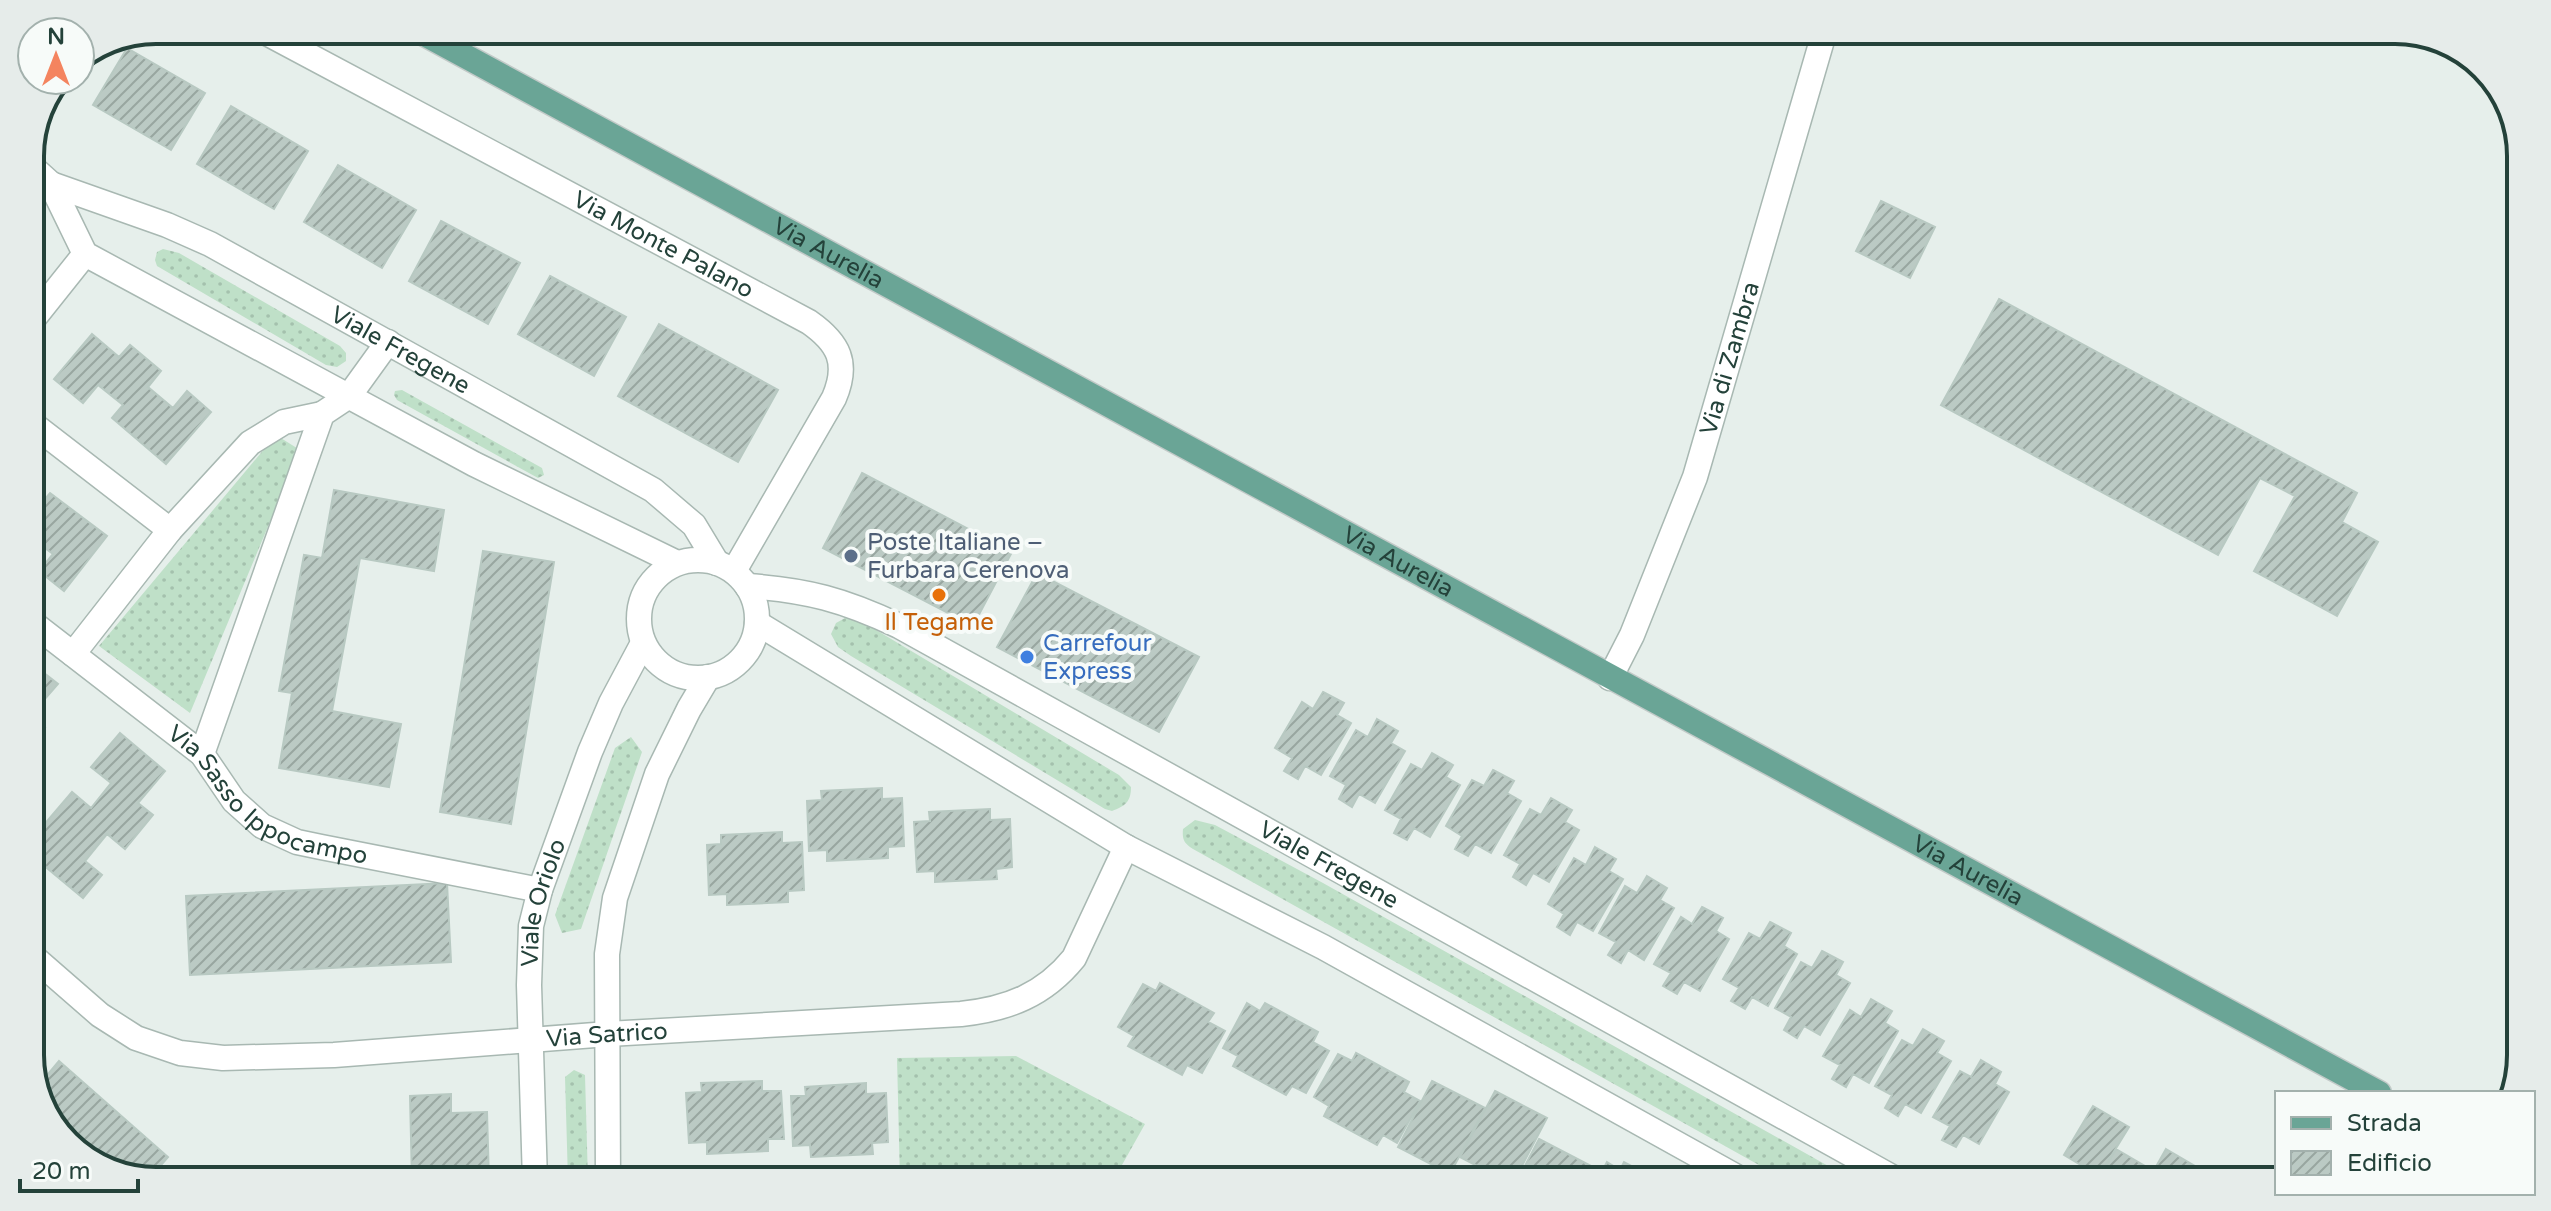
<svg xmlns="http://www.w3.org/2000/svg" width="2551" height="1211" viewBox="0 0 2551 1211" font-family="'Varela Round',sans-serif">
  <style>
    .grass { fill: url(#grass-dots) }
    .building { fill: url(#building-hatch); stroke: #b8c9c2; stroke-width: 2 }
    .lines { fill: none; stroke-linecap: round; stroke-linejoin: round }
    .minor-casing { stroke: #a8b8b2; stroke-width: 27 }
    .major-casing { stroke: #c2cac8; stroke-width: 27 }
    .minor { stroke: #fff; stroke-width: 24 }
    .major { stroke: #6aa596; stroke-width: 24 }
    .service-dot { fill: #5c6f8a; stroke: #f7fbf9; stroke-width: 3 }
    .food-dot { fill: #e8710a; stroke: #f7fbf9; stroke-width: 3 }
    .shop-dot { fill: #3f7fe0; stroke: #f7fbf9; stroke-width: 3 }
    .labels { text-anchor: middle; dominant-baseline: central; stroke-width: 8; stroke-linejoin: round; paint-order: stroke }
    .street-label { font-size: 24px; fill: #24423a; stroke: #f7fbf9 }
    .service-label { font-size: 24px; fill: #4e5e75; stroke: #f7fbf9; text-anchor: start }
    .food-label { font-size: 24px; fill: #c56008; stroke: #f7fbf9 }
    .shop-label { font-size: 24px; fill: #366cbe; stroke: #f7fbf9; text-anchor: start }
    .rim { fill: none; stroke: #24423a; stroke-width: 4 }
  </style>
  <defs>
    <pattern id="grass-dots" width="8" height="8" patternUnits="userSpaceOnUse" patternTransform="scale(2)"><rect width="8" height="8" fill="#bfe0c8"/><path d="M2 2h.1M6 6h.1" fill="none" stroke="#a4c1ad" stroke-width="1.8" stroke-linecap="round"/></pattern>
    <pattern id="building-hatch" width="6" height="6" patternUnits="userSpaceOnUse" patternTransform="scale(2)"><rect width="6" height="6" fill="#bbcac4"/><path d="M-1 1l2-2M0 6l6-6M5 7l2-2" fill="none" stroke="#98a6a0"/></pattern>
  </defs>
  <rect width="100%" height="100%" fill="#e6efeb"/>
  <path class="grass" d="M163,249L179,253L340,346L346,353V361L337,367L326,365L157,266L155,260L157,252Z
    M402,390L542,468L544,475L538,478L397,400L394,395L395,391Z
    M276,435L300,450L190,713L99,646Z
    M847,617L856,618L1119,775L1131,787C1131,802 1125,806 1112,811L1105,809L851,656L838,647L831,634L836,623Z
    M631,737L642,752L581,929L562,933L555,915L615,748Z
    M1195,820L1215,825L1323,883L1855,1181H1789L1775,1174L1193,849C1184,843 1182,840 1183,829Z
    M1016,1056L1145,1124L1113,1181H900L897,1058Z
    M574,1070L585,1075L588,1181H568L565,1077Z"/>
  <path class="building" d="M127,48L205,93L171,150L93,105Z
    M231,106L308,151L274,209L197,164Z
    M338,165L416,210L382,268L304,222Z
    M1881,201L1935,227L1910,278L1856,251Z
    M441,221L520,263L488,324L409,281Z
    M550,276L626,317L594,376L518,334Z
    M1999,299L2357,493L2342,522L2378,542L2337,616L2254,571L2295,496L2260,478L2218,555L1941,405Z
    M659,324L778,390L738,462L618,396Z
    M92,334L119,357L130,345L161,371L148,387L173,408L187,391L211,412L166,464L112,418L123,405L98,385L83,403L54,379Z
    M862,473L1012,552L973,626L823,548Z
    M334,490L444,510L434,571L360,558L332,711L401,724L389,787L279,768L292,693L279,691L304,555L322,558Z
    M50,493L107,536L64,591L39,571L53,554L30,537V499L39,506Z
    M483,551L554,562L511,824L440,812Z
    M1037,573L1199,657L1159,732L997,647Z
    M30,662L58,684L30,716L45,728L30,746Z
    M1323,692L1344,703L1337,715L1351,723L1321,775L1305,766L1298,779L1284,771L1292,758L1275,748L1302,702L1313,709Z
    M1377,719L1398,731L1391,743L1405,751L1375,803L1359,794L1352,807L1339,799L1346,785L1330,776L1356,730L1368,737Z
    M120,733L165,771L138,803L153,815L125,849L107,834L85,861L102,875L83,898L30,854V841L72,792L91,808L111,783L91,767Z
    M1432,753L1453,765L1446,777L1460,785L1430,837L1414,828L1407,840L1394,833L1401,819L1385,810L1411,764L1422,770Z
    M1493,770L1514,781L1507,793L1521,801L1491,853L1475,844L1468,856L1455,849L1462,836L1446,826L1472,780L1484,786Z
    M882,788V799L902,798L904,846L888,847V858L827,861V850L809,851L807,801L822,800L821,791Z
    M1551,798L1572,810L1565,822L1579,830L1549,882L1533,873L1526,885L1513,877L1520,864L1504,855L1530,809L1541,815Z
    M990,809V820L1010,819L1012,867L996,869L997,879L935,882V871L917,872L914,822L930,821L929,812Z
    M782,832V843L802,842L804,890L788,891V902L727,905V894L709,895L707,845L721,844V835Z
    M1595,847L1616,859L1609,871L1623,879L1593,931L1577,922L1570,935L1557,927L1564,914L1548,904L1574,858L1586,865Z
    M1647,876L1667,888L1660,900L1674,908L1644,960L1628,950L1621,963L1608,955L1616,942L1599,933L1625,886L1637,893Z
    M447,883L451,962L190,975L186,896Z
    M1702,907L1723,918L1716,931L1729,939L1700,991L1684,982L1677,994L1663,986L1671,973L1654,964L1681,917L1692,924Z
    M1770,922L1791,933L1784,946L1797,954L1768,1006L1752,997L1745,1009L1731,1001L1739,988L1723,979L1749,933L1760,939Z
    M1822,951L1843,962L1836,975L1850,983L1820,1035L1804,1026L1797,1038L1784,1030L1791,1017L1775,1008L1801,962L1812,968Z
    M1160,983L1214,1013L1208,1022L1225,1031L1202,1073L1187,1065L1182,1075L1128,1046L1134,1036L1118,1027L1143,984L1156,991Z
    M1871,999L1892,1011L1885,1023L1898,1031L1869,1083L1853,1074L1846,1087L1832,1079L1840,1065L1823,1056L1850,1010L1861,1017Z
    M1247,1003L1260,1011L1265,1003L1318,1032L1313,1042L1329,1051L1306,1093L1292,1086L1286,1095L1233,1066L1238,1056L1223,1048Z
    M1923,1029L1944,1041L1937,1053L1951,1061L1921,1113L1905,1104L1898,1116L1885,1108L1892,1095L1875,1086L1902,1040L1913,1046Z
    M1356,1053L1409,1082L1404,1092L1420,1101L1397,1143L1383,1135L1377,1145L1324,1116L1329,1106L1314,1097L1338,1054L1352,1061Z
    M1981,1060L2001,1072L1995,1084L2009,1092L1979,1144L1963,1135L1956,1147L1942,1140L1950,1126L1933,1117L1960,1071L1971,1077Z
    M59,1061L168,1157L149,1179L133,1176L124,1167L119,1172L101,1168L52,1125L38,1086Z
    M762,1081V1091H781L784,1139H768V1151L707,1154V1142L689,1143L686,1093L702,1092L701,1083Z
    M1432,1081L1485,1108L1450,1174L1398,1147Z
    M866,1083V1094L886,1093L888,1142L872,1143L873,1154L811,1157L810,1145L793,1146L791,1096H806L805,1087Z
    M1495,1091L1547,1118L1514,1181H1506L1460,1157Z
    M451,1094V1113L487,1112L489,1181H412L410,1096Z
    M2093,1106L2129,1127L2099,1176L2064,1155Z
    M1539,1139L1591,1166L1583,1181H1517Z
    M2116,1149L2152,1170L2146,1181H2098Z
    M2166,1149L2202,1170L2196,1181H2148Z
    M1607,1162L1620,1170L1624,1162L1660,1181H1597Z
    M1152,1170L1165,1178L1170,1170L1190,1181H1146Z"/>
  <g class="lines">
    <g class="minor-casing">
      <g id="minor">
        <path id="s1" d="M261,30L809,322C839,343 849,363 834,398L734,571"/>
        <path d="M30,165L51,184L85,254L474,464L677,563"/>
        <path id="s2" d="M51,184L167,225L210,244L653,490L694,525L717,563"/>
        <path d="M30,323L85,254"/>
        <path d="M30,422L170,530"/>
        <circle cx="698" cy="619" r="59"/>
        <path id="s3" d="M747,586C807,590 844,600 899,626L1899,1181"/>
        <path id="s4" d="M30,621L202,754L234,801L262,826L297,842L321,847L540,890"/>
        <path d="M757,623L1126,847L1323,947L1744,1181"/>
        <path d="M73,654L170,530L250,443L284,422L322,414"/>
        <path id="s5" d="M1610,678L1632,635L1695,477L1825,30"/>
        <path d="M202,754L322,414L349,396L388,342"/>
        <path id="s6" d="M30,954L100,1015L136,1038L180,1053L223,1058L334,1055L608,1034L961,1014C1008,1009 1044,995 1074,958L1126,847"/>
        <path id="s7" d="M535,1181L529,985L531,926L540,890L590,752L611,703L643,643"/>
        <path d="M608,1181L607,954L615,898L657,774L689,709L708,677"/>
      </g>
    </g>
    <g class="major-casing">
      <g id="major">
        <path id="s8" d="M417,30L2379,1093"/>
      </g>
    </g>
    <use href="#minor" class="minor"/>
    <use href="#major" class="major"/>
  </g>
  <circle class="service-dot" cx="851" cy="556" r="8"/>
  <circle class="food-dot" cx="939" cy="595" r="8"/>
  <circle class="shop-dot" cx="1027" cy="657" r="8"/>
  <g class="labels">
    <g class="street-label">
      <text stroke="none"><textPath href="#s1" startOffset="456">Via Monte Palano</textPath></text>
      <text stroke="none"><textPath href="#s8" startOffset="468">Via Aurelia</textPath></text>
      <text stroke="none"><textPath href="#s2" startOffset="388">Viale Fregene</textPath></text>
      <text stroke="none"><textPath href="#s5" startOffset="342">Via di Zambra</textPath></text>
      <text stroke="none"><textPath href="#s8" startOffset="1116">Via Aurelia</textPath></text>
      <text stroke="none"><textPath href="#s4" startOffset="300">Via Sasso Ippocampo</textPath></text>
      <text stroke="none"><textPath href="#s3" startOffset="650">Viale Fregene</textPath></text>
      <text stroke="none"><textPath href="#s8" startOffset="1764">Via Aurelia</textPath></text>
      <text stroke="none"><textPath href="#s7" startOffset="280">Viale Oriolo</textPath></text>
      <text stroke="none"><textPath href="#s6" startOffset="610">Via Satrico</textPath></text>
    </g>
    <g class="service-label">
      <text x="867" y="542">Poste Italiane –<tspan x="867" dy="28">Furbara Cerenova</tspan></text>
    </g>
    <g class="food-label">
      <text x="939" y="622">Il Tegame</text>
    </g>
    <g class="shop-label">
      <text x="1043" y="643">Carrefour<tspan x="1043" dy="28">Express</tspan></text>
    </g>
  </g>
  <path d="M0 0H2551V1211H0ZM156 44H2395A112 112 0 0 1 2507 156V1055A112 112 0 0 1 2395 1167H156A112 112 0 0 1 44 1055V156A112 112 0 0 1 156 44Z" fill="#e6ecea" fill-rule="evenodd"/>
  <path class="rim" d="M156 44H2395A112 112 0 0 1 2507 156V1055A112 112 0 0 1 2395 1167H156A112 112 0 0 1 44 1055V156A112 112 0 0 1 156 44Z"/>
  <rect x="2275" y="1091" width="260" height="104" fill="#f7fbf9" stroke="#a3b1ad" stroke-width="2"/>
  <rect x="2291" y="1117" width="40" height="12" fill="#6aa596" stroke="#a3b1ad" stroke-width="2"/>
  <text x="2347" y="1131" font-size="24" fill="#24423a">Strada</text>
  <rect x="2291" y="1151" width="40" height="24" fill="url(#building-hatch)" stroke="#a3b1ad" stroke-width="2"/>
  <text x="2347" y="1171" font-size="24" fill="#24423a">Edificio</text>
  <g transform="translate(56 56)"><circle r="38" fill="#f7fbf9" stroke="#a3b1ad" stroke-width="2"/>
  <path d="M0-6L14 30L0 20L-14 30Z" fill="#f4845f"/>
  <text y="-12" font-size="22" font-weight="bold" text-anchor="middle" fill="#24423a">N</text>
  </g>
  <path d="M20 1179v12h118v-12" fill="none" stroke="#24423a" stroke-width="4"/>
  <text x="32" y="1179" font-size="24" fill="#24423a" stroke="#f7fbf9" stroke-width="6" paint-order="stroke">20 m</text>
</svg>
